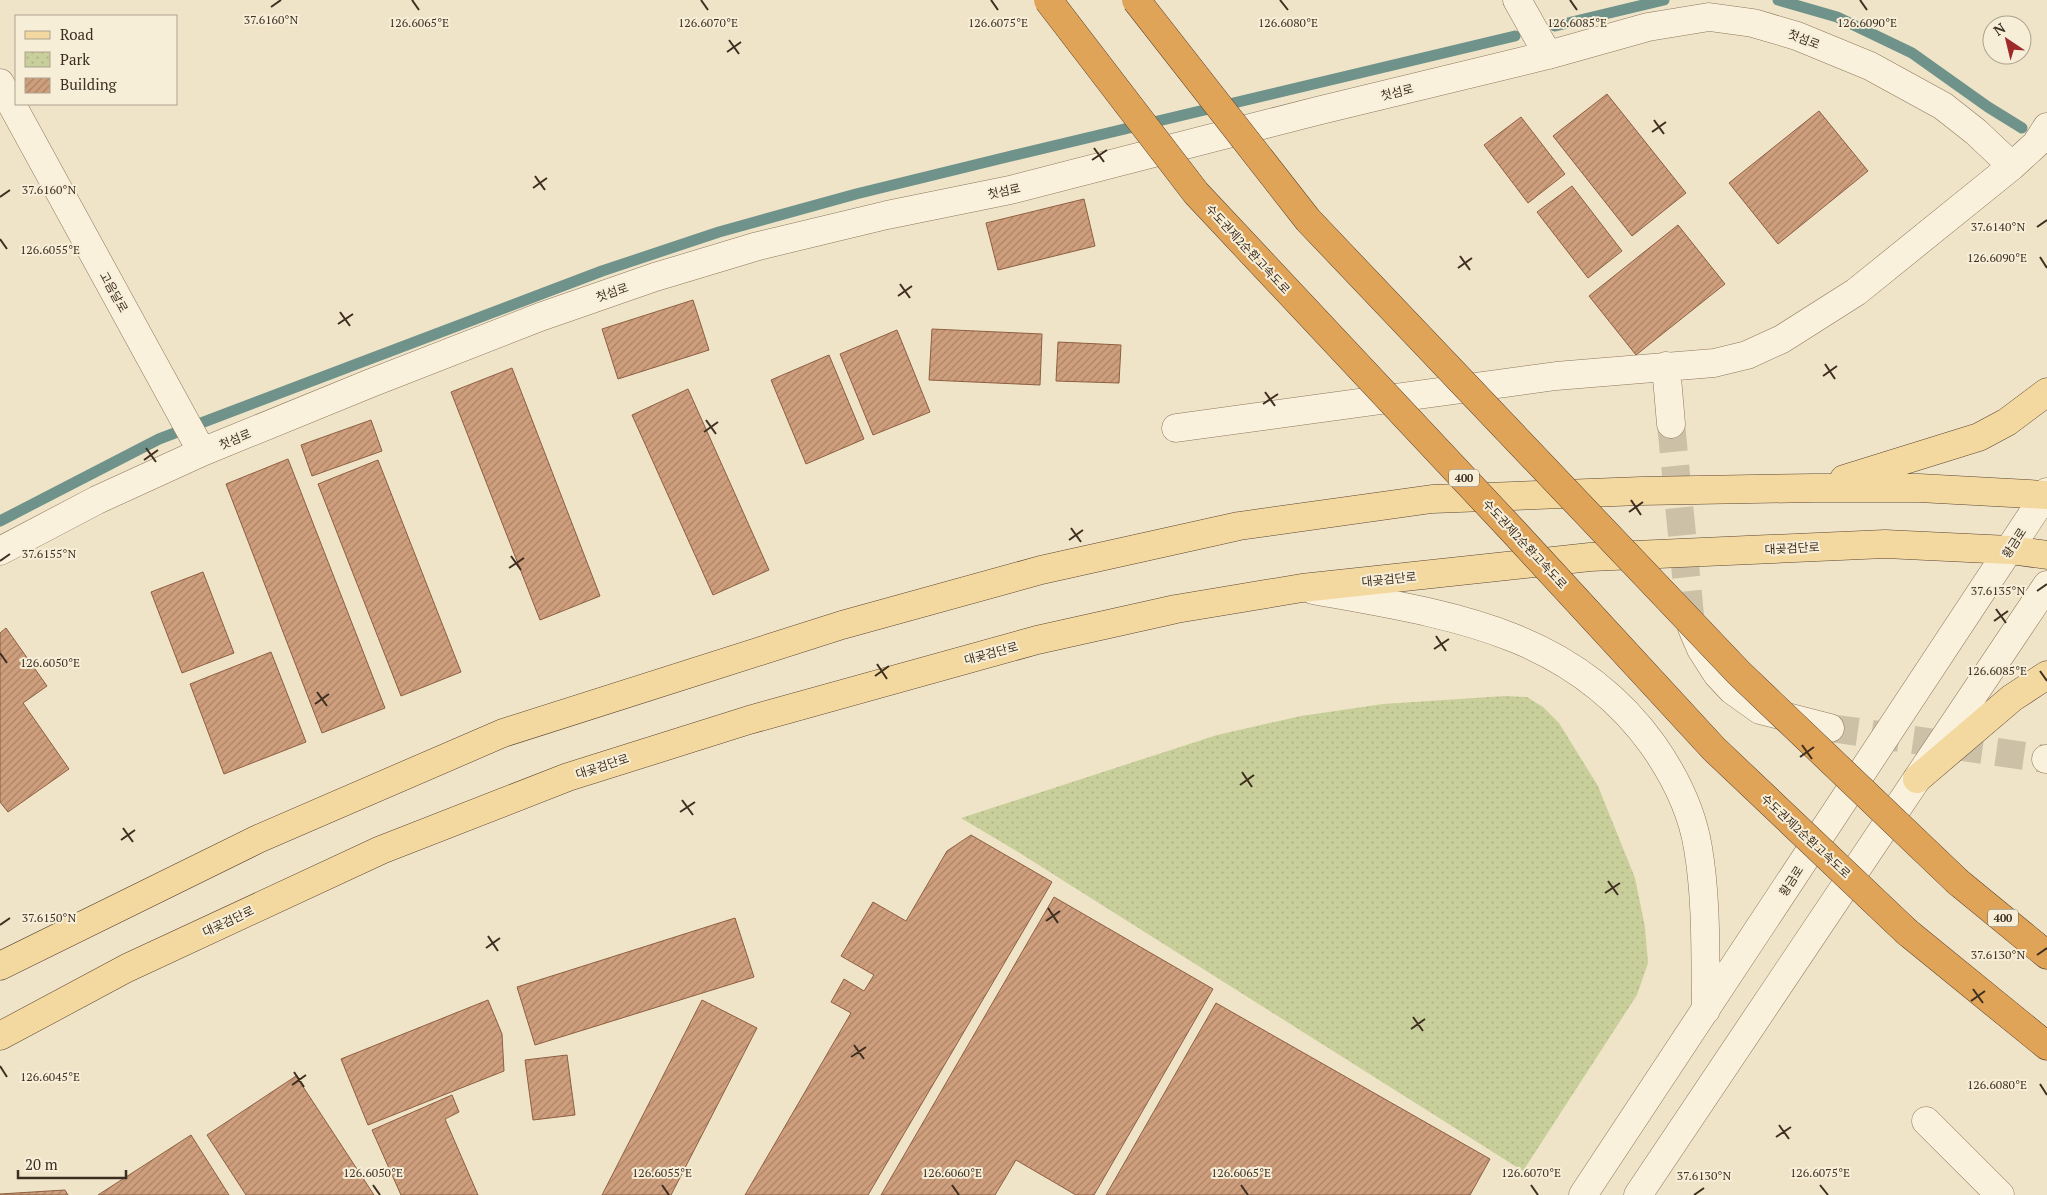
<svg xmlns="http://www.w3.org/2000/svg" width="2047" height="1195" viewBox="0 0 2047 1195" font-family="'PT Serif','Noto Sans KR',serif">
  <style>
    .park { fill: url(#park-dots) }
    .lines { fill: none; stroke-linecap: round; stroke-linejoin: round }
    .stream { stroke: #6f938a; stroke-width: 11 }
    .building { fill: url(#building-hatch); stroke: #8d5f41 }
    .minor-tunnel { stroke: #ccc0a6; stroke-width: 28; stroke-dasharray: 28 14; stroke-linecap: butt }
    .minor-casing { stroke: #8d765c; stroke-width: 29 }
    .major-casing { stroke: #5b4430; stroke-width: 29 }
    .highway-casing { stroke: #5b4430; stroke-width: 29 }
    .minor { stroke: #faf1dc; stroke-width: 28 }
    .major { stroke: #f3d9a0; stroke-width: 28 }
    .highway { stroke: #e0a458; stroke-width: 28 }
    .highway-bridge-casing { stroke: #5b4430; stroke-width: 29; stroke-linecap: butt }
    .highway-bridge { stroke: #e0a458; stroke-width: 28 }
    .ticks { fill: none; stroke: #3d2e20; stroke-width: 2 }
    .labels { text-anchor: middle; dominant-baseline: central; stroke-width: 4; stroke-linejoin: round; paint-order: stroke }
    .shield { fill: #f7eed8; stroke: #756857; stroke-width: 1 }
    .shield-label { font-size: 11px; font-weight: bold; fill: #3d2e20 }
    .street-label { font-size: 12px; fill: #3d2e20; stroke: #f7eed8 }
    .ticks-label { font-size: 12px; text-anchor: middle; fill: #3d2e20; stroke: #f7eed8; stroke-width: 4; stroke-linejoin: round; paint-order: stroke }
  </style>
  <defs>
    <pattern id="park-dots" width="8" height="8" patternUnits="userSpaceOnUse" patternTransform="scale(1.25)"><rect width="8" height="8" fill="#c9cf9b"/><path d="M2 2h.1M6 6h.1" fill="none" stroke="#aeb285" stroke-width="1.8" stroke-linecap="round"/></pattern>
    <pattern id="building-hatch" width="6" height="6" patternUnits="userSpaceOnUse" patternTransform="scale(1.25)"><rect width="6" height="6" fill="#cf9f7d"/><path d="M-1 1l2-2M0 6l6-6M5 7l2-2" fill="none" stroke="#a98266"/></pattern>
  </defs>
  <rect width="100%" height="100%" fill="#f0e4c8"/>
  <path class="park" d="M1505,696L1527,697L1543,707L1559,723L1598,786L1635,878L1645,927L1648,963L1637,995L1523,1171L1018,852L961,818L1217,735L1301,716L1383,704Z"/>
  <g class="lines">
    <path class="stream" d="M1778,0L1837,17L1912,53L1988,107L2022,128
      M1555,26L1664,0
      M0,521L159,439L602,271L719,232L856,194L1007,157L1515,36"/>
  </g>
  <path class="building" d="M1607,94L1686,193L1632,236L1553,136Z
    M1819,111L1868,171L1778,244L1729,183Z
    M1521,117L1565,174L1528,203L1484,145Z
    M1572,186L1622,251L1588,278L1537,212Z
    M1084,199L1095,246L998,270L986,223Z
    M1678,225L1725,284L1636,355L1589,296Z
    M693,300L709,350L618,379L602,329Z
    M932,329L1042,334L1040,385L929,380Z
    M897,330L930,412L873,435L840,354Z
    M1058,342L1121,345L1119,383L1056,381Z
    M829,355L864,439L806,464L771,380Z
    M512,368L600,596L540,620L451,392Z
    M688,389L769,570L713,595L632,415Z
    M371,420L382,451L312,476L301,445Z
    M288,459L385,708L322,733L226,484Z
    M378,460L461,672L401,696L318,484Z
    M203,572L234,653L182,673L151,592Z
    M6,628L47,686L23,703L69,769L8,812L0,802V633Z
    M271,652L306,742L224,774L190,684Z
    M971,835L1052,882L868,1195H745L851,1013L831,1002L844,979L864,991L874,975L841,956L873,902L906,921L947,851Z
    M1054,897L1213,989L1094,1195H1076L1016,1160L995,1195H881Z
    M735,918L754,977L535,1045L517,987Z
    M488,1000L502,1034L504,1071L368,1125L341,1059Z
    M702,1000L757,1028L671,1195H602Z
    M1216,1003L1490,1159L1470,1195H1106Z
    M567,1055L575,1115L533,1120L525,1060Z
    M296,1076L374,1195H246L207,1135Z
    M452,1095L459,1112L445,1119L478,1195H401L372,1130Z
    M191,1135L229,1195H98Z
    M65,1190L68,1195H0V1194Z"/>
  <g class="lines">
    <path class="minor-tunnel" d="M1671,424L1691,625
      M1830,728L2046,759"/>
    <g class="minor-casing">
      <path id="minor" d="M1517,0L1548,55
        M0,83L202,452
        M1666,366L1671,424
        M1176,428L1556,376L1714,363L1747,355L1782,339L1856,292L2012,166L2036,144L2047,127
        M0,551L97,500L202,452L371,383L540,317L655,277L758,246L887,215L1010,190L1317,111L1548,55L1648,27L1709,17L1753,23L1797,36L1870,66L1943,106L1976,132L2012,166
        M1313,590C1443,614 1570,629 1653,745C1674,775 1692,811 1698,848C1707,901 1705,956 1706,1010
        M1692,628L1701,649L1717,674L1732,690L1760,710L1830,728
        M2046,759H2047
        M1926,1121L2000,1195
        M1583,1195L2047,492
        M1638,1195L2047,585"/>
    </g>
    <g class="major-casing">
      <path id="major" d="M1844,479L1979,437L2007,422L2047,392
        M1917,779L2012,698L2047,675
        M0,966L258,839L503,733L842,625L1041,570L1239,526L1432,499L1641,491L1814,488H1919L2047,495
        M0,1036L127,968L381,850L568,777L749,720L1037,640L1176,609L1302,588L1590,557L1885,544L2010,550L2047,555"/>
    </g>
    <g class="highway-casing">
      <path id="highway" d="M1958,882L2047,955
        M1907,932L2047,1046"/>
    </g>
    <use href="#minor" class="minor"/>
    <use href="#major" class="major"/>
    <use href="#highway" class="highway"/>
    <g class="highway-bridge-casing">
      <path id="highway-bridge" d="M1048,0L1196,193L1514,532L1714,749L1907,932
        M1136,0L1308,220L1739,673L1958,882"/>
    </g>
    <use href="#highway-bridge" class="highway-bridge"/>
  </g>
  <path class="ticks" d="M412,0L419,10M701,0L708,10M991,0L998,10M1280,0L1288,10M1570,0L1577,10M1860,0L1867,10M271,7L281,0M729,40L739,54M727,52L741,42M1654,120L1664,134M1652,132L1666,122M1094,148L1104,162M1092,160L1107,150M535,176L545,190M533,188L547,178M0,197L10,190M2037,227L2047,220M0,239L7,249M1460,256L1470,270M2040,257L2047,268M1458,268L1472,258M900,284L910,298M898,296L912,286M340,312L350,326M338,324L353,314M1825,364L1835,379M1823,376L1837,366M1265,392L1275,406M1263,404L1278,394M706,420L716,434M704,432L718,422M146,448L156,462M144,460L158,450M1631,500L1641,515M1629,512L1643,502M1071,528L1081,542M1069,540L1083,530M511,556L521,570M0,561L10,554M509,568L524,558M2037,591L2047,584M1996,609L2006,623M1994,621L2008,611M1436,636L1446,651M1434,649L1449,639M0,653L7,663M877,664L887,679M2040,671L2047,681M875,676L889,666M317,692L327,706M315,704L329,694M1802,745L1812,759M1800,757L1814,747M1242,772L1252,787M1240,785L1254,775M682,800L693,815M680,812L695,802M123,828L133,842M121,840L135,830M1608,881L1618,895M1605,893L1620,883M1048,908L1058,923M1046,921L1060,911M0,925L10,918M488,936L498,951M486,948L500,938M2037,955L2047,948M1973,989L1983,1003M1971,1001L1985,991M1413,1017L1423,1031M1411,1029L1425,1019M854,1045L864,1059M851,1057L866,1047M0,1066L7,1077M294,1072L304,1087M2040,1084L2047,1095M292,1085L306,1075M1779,1125L1789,1139M1776,1137L1791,1127M373,1185L380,1195M662,1185L669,1195M952,1185L959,1195M1241,1185L1248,1195M1531,1185L1538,1195M1820,1185L1828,1195M1694,1195L1704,1188"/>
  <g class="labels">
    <g class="shield">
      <rect x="1449" y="469.5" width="30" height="17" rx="4"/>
      <rect x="1988" y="909.5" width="30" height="17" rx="4"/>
    </g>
    <g class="shield-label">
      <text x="1464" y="478">400</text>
      <text x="2003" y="918">400</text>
    </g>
    <g class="street-label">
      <text transform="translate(1804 39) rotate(21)">첫섬로</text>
      <text transform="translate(1397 92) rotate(-14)">첫섬로</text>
      <text transform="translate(1004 191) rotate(-12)">첫섬로</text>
      <text transform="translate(1248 249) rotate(47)">수도권제2순환고속도로</text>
      <text transform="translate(114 292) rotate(61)">고음달로</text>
      <text transform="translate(612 292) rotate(-19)">첫섬로</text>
      <text transform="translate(235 439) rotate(-22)">첫섬로</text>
      <text transform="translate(2014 543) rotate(-57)">황금로</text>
      <text transform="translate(1525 544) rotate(47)">수도권제2순환고속도로</text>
      <text transform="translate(1792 548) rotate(-3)">대곶검단로</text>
      <text transform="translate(1389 579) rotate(-6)">대곶검단로</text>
      <text transform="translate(991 653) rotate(-15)">대곶검단로</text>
      <text transform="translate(602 766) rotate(-18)">대곶검단로</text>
      <text transform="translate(1806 836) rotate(43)">수도권제2순환고속도로</text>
      <text transform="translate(1791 881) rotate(-57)">황금로</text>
      <text transform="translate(228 921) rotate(-25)">대곶검단로</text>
    </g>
  </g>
  <g class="ticks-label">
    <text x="271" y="24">37.6160°N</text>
    <text x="708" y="27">126.6070°E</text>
    <text x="419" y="27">126.6065°E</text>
    <text x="998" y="27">126.6075°E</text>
    <text x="1288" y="27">126.6080°E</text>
    <text x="1577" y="27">126.6085°E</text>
    <text x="1867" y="27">126.6090°E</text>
    <text x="49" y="194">37.6160°N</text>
    <text x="1998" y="231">37.6140°N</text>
    <text x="50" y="254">126.6055°E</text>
    <text x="1997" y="262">126.6090°E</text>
    <text x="49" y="558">37.6155°N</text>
    <text x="1998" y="595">37.6135°N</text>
    <text x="50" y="667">126.6050°E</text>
    <text x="1997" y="675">126.6085°E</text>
    <text x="49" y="922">37.6150°N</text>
    <text x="1998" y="959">37.6130°N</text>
    <text x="50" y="1081">126.6045°E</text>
    <text x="1997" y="1089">126.6080°E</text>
    <text x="373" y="1177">126.6050°E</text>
    <text x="662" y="1177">126.6055°E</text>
    <text x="952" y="1177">126.6060°E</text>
    <text x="1241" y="1177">126.6065°E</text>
    <text x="1531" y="1177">126.6070°E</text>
    <text x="1820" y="1177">126.6075°E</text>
    <text x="1704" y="1180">37.6130°N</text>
  </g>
  <rect x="15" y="15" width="162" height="90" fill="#f7eed8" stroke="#ada18e"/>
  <rect x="25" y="31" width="25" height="8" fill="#f3d9a0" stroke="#ada18e"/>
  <text x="60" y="40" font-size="15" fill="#3d2e20">Road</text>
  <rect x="25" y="52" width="25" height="15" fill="url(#park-dots)" stroke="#ada18e"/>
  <text x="60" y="65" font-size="15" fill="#3d2e20">Park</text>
  <rect x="25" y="78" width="25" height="15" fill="url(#building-hatch)" stroke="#ada18e"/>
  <text x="60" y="90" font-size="15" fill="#3d2e20">Building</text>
  <g transform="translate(2007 40) rotate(325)"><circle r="24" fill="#f7eed8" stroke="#ada18e"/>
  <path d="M0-4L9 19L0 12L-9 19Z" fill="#9e2a2b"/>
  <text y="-8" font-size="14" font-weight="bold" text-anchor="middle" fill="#3d2e20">N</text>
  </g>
  <path d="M18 1170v8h108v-8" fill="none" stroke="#3d2e20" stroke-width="2.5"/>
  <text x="25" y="1170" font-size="15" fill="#3d2e20" stroke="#f7eed8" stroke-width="4" paint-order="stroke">20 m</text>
</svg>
